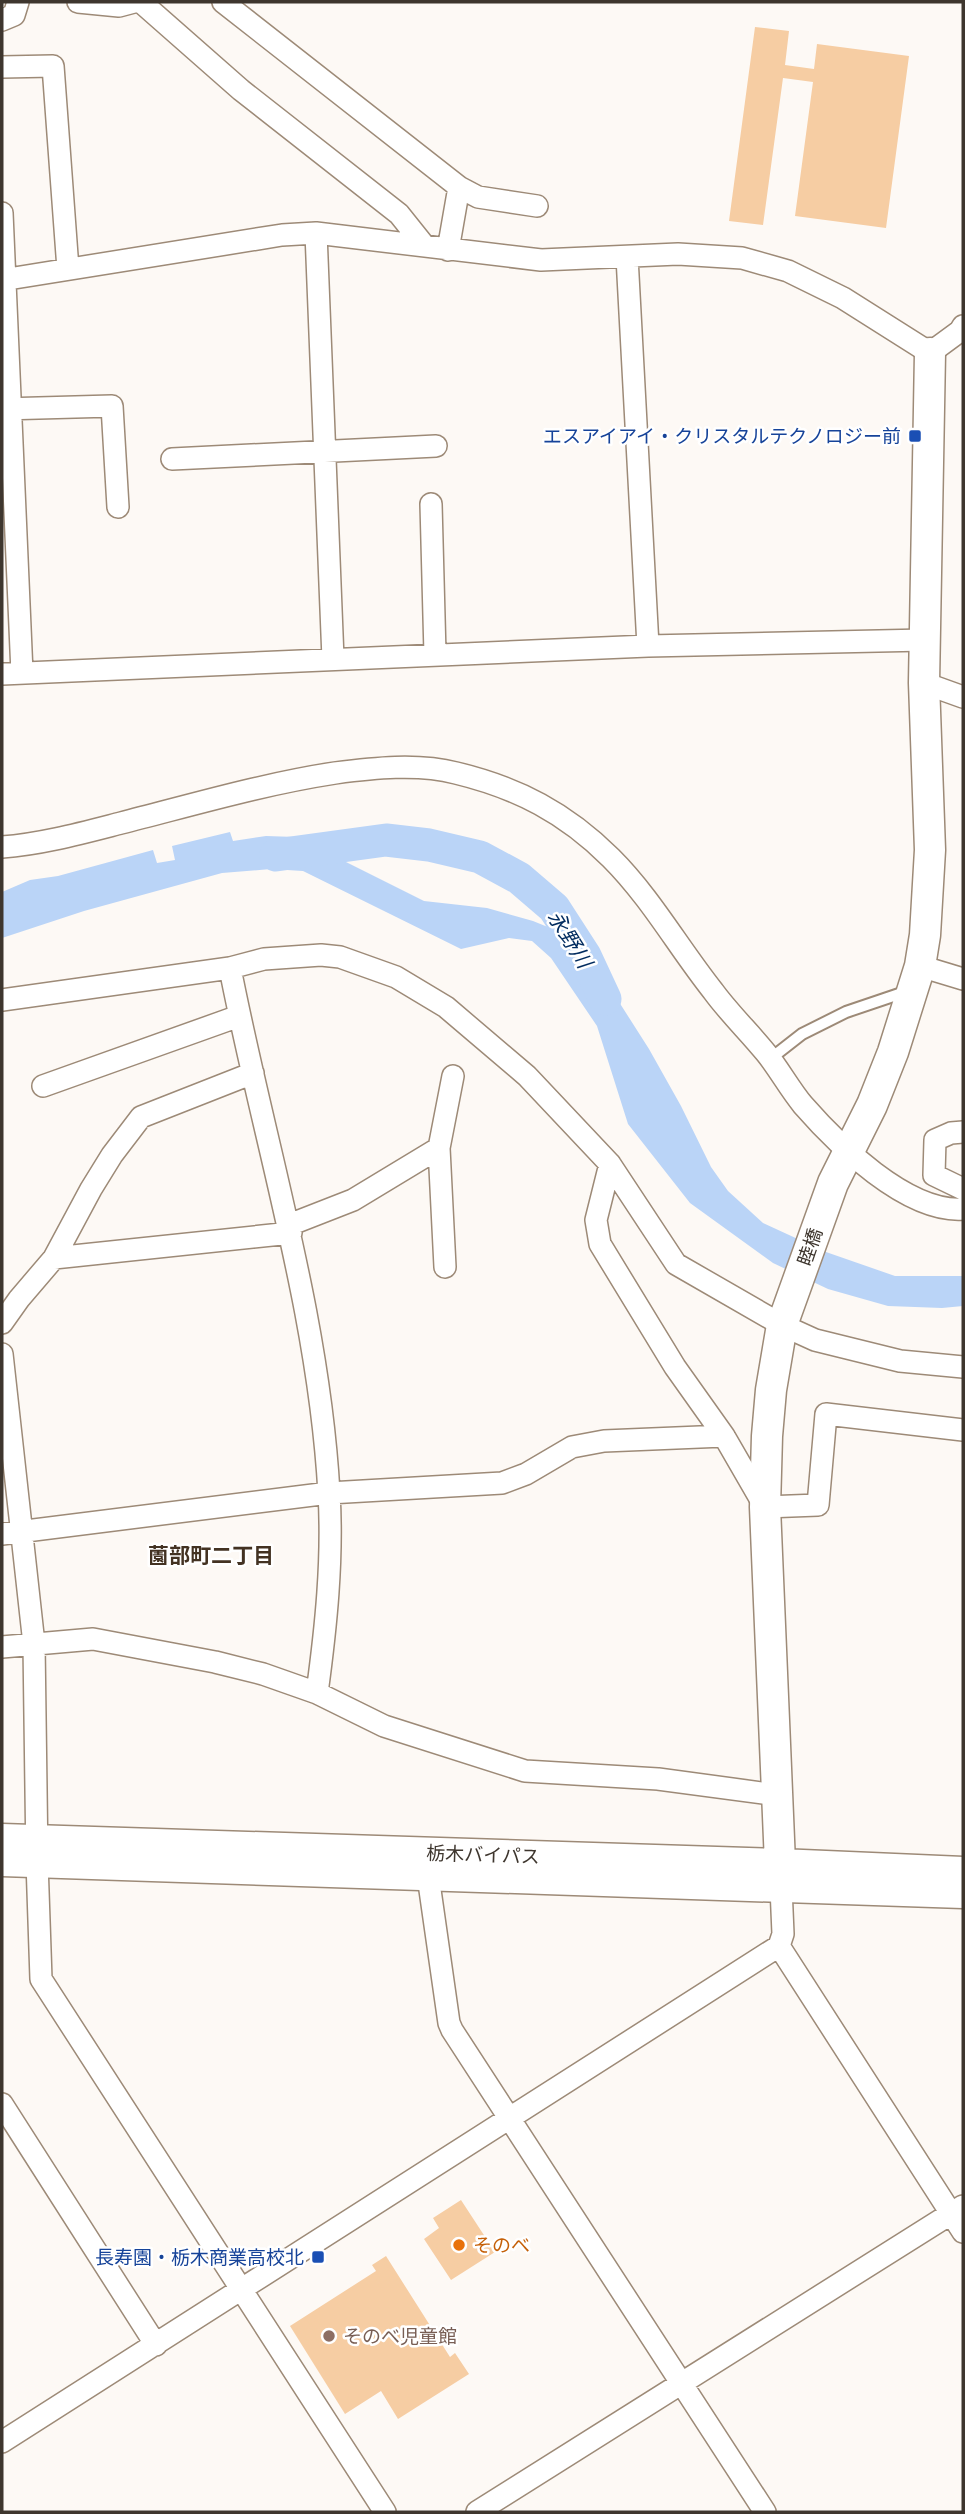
<svg xmlns="http://www.w3.org/2000/svg" width="965" height="2514" viewBox="0 0 965 2514" font-family="'Space Grotesk','Noto Sans JP',sans-serif">
  <style>
    .water { fill: #bad4f7 }
    .lines { fill: none; stroke-linecap: round; stroke-linejoin: round }
    .river { stroke: #bad4f7; stroke-width: 33 }
    .building { fill: #f6cda3 }
    .lane-casing { stroke: #9d8a77; stroke-width: 14 }
    .street-casing { stroke: #9d8a77; stroke-width: 24 }
    .secondary-casing { stroke: #9d8a77; stroke-width: 33 }
    .lane { stroke: #fff; stroke-width: 10 }
    .street { stroke: #fff; stroke-width: 21 }
    .secondary { stroke: #fff; stroke-width: 30 }
    .transit-dot { fill: #1a4fb4; stroke: #fff; stroke-width: 2.5 }
    .food-dot { fill: #e8710a; stroke: #fff; stroke-width: 2.5 }
    .education-dot { fill: #8d6e63; stroke: #fff; stroke-width: 2.5 }
    .labels { text-anchor: middle; dominant-baseline: central; stroke-width: 5; stroke-linejoin: round; paint-order: stroke }
    .transit-label { font-size: 19px; fill: #164399; stroke: #fff; text-anchor: end }
    .street-label { font-size: 19px; fill: #3e362e; stroke: #fff }
    .food-label { font-size: 19px; fill: #c56008; stroke: #fff; text-anchor: start }
    .education-label { font-size: 19px; fill: #785e54; stroke: #fff; text-anchor: start }
    .water-label { font-size: 21px; font-style: italic; fill: #022c5f; stroke: #fff }
    .neighbourhood-label { font-size: 21px; font-weight: bold; fill: #433222; stroke: #fff }
  </style>
  <rect width="100%" height="100%" fill="#fdf9f5"/>
  <path class="water" d="M230,832L233,841L266,836L296,837L424,901L487,908L533,921L565,934L605,980L649,1049L681,1106L711,1167L728,1191L763,1223L826,1252L895,1276H963V1306L942,1308L888,1306L828,1289L773,1263L690,1203L628,1124L597,1026L551,958L532,941L509,938L461,949L303,871L271,869L222,873L84,911L2,938V892L30,880L58,876L153,850L157,863L175,860L172,846Z"/>
  <g class="lines">
    <path class="river" d="M276,855L386,840L429,845L480,857L519,878L554,908L585,956L605,999"/>
  </g>
  <path class="building" d="M755,27L789,31L785,65L814,69L817,44L909,56L886,228L795,216L813,82L783,78L763,225L729,221Z
    M461,2200L495,2252L451,2280L424,2239L439,2228L433,2218Z
    M386,2256L450,2357L455,2353L469,2374L398,2419L381,2391L345,2414L290,2326L376,2271L372,2265Z"/>
  <g class="lines">
    <g class="lane-casing">
      <path id="lane" d="M770,1059L802,1034L846,1012L908,991"/>
    </g>
    <g class="street-casing">
      <path id="street" d="M78,2L119,6L134,2
        M141,2L241,90L399,214L423,244
        M223,2L459,187L478,197L537,206
        M2,20L14,15L18,2
        M2,67L53,66L68,269
        M2,213L22,673
        M316,233L333,659
        M448,250L459,187
        M627,257L648,646
        M2,280L282,235L316,233L541,260L678,254L742,258L788,271L843,298L930,353L960,331L963,326
        M2,409L112,406L118,507
        M172,459L436,446
        M431,504L435,654
        M2,674L648,646L925,640
        M924,683L963,697
        M2,847C42,844 82,833 121,823C192,805 263,784 335,773C373,768 418,763 456,773C518,788 566,813 611,858C651,898 678,947 713,991C729,1013 749,1032 766,1053C779,1069 789,1088 803,1105C837,1144 907,1213 963,1209
        M920,966L963,979
        M230,968C264,1143 319,1313 329,1493C333,1560 326,1627 317,1693
        M2,1000L230,968L264,959L321,955L340,957L396,977L446,1007L527,1076L610,1164L676,1264L782,1325L815,1340L900,1361L963,1367
        M43,1086L239,1016
        M963,1132L951,1133L935,1140L934,1175L963,1189
        M439,1148L445,1267
        M610,1164L596,1220L600,1244L675,1367L724,1436L765,1507L818,1505L826,1414L963,1430
        M289,1225L353,1200L439,1148L453,1076
        M54,1258L291,1233
        M2,1323L19,1299L54,1258L91,1189L112,1155L141,1117L253,1073
        M2,1354L34,1644L37,1862L41,1979L385,2512
        M2,1534L329,1493L502,1483L526,1474L572,1447L604,1441L724,1436
        M2,1647L93,1639L215,1662L263,1674L317,1693L384,1726L525,1771L658,1779L777,1795
        M428,1876L449,2023L452,2030L765,2512
        M779,1946L963,2232
        M2,2104L156,2345
        M2,2442L779,1946L783,1934L781,1887
        M477,2512L963,2206"/>
    </g>
    <g class="secondary-casing">
      <path id="secondary" d="M2,1839L780,1864L963,1872
        M2,1861L963,1893
        M781,1887L765,1507L767,1436L771,1390L782,1325L833,1183L872,1105L893,1052L920,966L925,935L930,850L924,683L930,353"/>
    </g>
    <use href="#lane" class="lane"/>
    <use href="#street" class="street"/>
    <use href="#secondary" class="secondary"/>
  </g>
  <g class="transit-dot">
    <rect x="908" y="429" width="14" height="14" rx="3.5"/>
    <rect x="311" y="2250" width="14" height="14" rx="3.5"/>
  </g>
  <circle class="food-dot" cx="459" cy="2245" r="7"/>
  <circle class="education-dot" cx="329" cy="2336" r="7"/>
  <g class="labels">
    <g class="transit-label">
      <text x="901" y="436">エスアイアイ・クリスタルテクノロジー前</text>
      <text x="304" y="2257">長寿園・栃木商業高校北</text>
    </g>
    <g class="street-label">
      <text transform="translate(810 1247) rotate(-71)">睦橋</text>
      <text transform="translate(483 1855) rotate(2)">栃木バイパス</text>
    </g>
    <g class="food-label">
      <text x="473" y="2245">そのべ</text>
    </g>
    <g class="education-label">
      <text x="343" y="2336">そのべ児童館</text>
    </g>
    <g class="water-label">
      <text transform="translate(570 939) rotate(58)">永野川</text>
    </g>
    <g class="neighbourhood-label">
      <text x="211" y="1555">薗部町二丁目</text>
    </g>
  </g>
  <rect width="965" height="2514" fill="none" stroke="#3e362e" stroke-width="7"/>
</svg>
